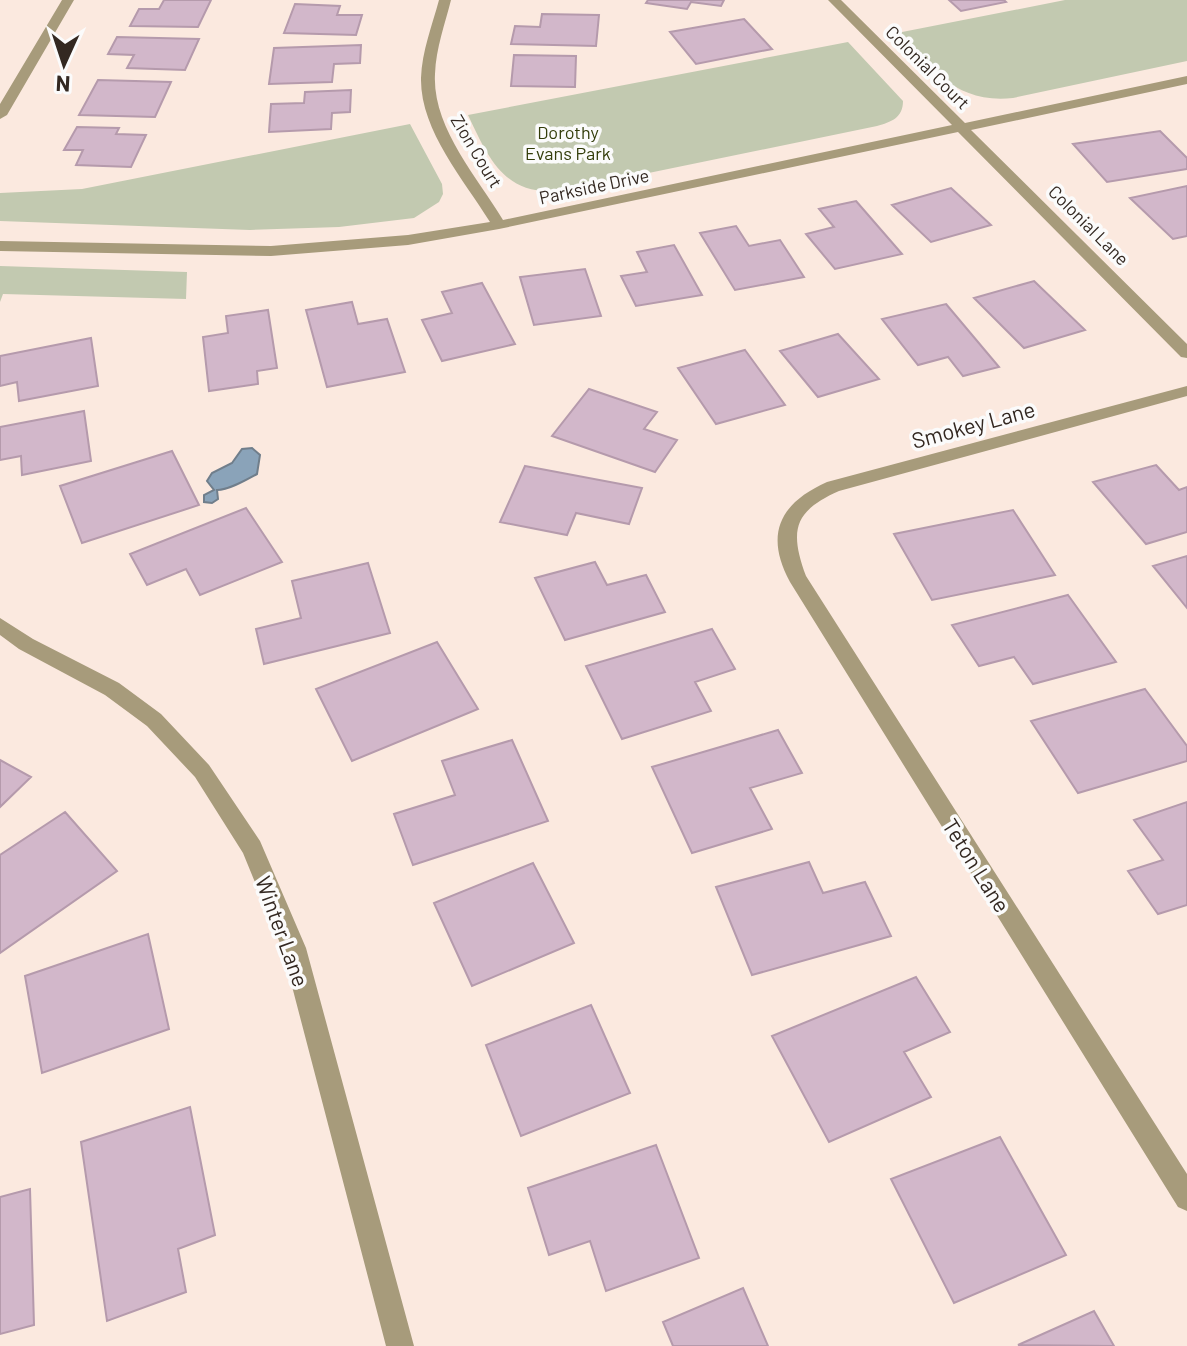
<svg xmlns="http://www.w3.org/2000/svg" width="1187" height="1346" viewBox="0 0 1187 1346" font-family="Barlow,sans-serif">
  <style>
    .green { fill: #c2c9b0 }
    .water { fill: #8aa3b9; stroke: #707e8b; stroke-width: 2 }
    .building { fill: #d2b7ca; stroke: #b59aac; stroke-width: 2 }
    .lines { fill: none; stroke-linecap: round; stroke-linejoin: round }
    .minor { fill: #a79b7b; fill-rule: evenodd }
    .labels { text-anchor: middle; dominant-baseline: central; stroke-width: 7; stroke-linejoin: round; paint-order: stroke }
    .far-street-label { font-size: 18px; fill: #332821; stroke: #fbfbfb }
    .far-park-label { font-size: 18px; fill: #333d0a; stroke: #fbfbfb }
    .street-label { font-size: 22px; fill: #332821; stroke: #fbfbfb }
  </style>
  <rect width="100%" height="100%" fill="#fbe9df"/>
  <path class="green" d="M1065,0H1187V61L1013,98C956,104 933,69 897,33Z
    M848,42L903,101C903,118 891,122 877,126L566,190C507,199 490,162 468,115Z
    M410,124L442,184L443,194L439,202L414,218L339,227L250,230L0,221V193L82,189Z
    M0,266L187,272L186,299L3,294L0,302Z"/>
  <path class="water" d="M252,448L260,455L257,474C246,480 229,490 217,490L218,499L212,503L204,502V495L214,490L207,481L212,473L232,463L242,449Z"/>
  <path class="building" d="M164,0H211L198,27L130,26L139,9H159Z
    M648,0H724L721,6L691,2L687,9L646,3Z
    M949,0H1004L1006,2L961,11Z
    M295,4L340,6L337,15H362L356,35L284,33Z
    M542,14L599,15L596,46L511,44L515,26L540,27Z
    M744,19L772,49L696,64L670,32Z
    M117,37L199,39L185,70L127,68L134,55L108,54Z
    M361,45L360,63L334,64L332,82L269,84L274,48Z
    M514,55L576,56L575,87L511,86Z
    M98,80L171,82L155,117L79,115Z
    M351,90L350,112L332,113L331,129L269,132L271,104L304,103L305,92Z
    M77,127L119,128L116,134L146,135L131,167L76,165L83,150H64Z
    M1160,131L1187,158V169L1107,182L1073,144Z
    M1187,186V236L1173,239L1130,198Z
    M951,188L991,225L931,242L892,205Z
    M856,201L902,254L835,269L806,234L834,227L819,209Z
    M736,226L749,246L780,240L804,277L735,290L700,233Z
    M674,245L702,295L636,306L621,276L647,272L637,252Z
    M585,269L601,316L534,325L520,277Z
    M1034,281L1085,330L1024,348L974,298Z
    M482,283L515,344L442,361L422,320L452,313L442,292Z
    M352,302L358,324L387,319L405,372L327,387L306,310Z
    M946,304L999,367L963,376L948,357L918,365L882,319Z
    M268,310L277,368L257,371L258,384L209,391L203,337L228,333L226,316Z
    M838,334L879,379L818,397L780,351Z
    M91,338L98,386L19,401L17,382L0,386V356Z
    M745,350L785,405L716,424L678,368Z
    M589,389L657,412L644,429L677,440L655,472L552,436Z
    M84,411L91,461L22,475L21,456L0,460V427Z
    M172,451L199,505L82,543L60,486Z
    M1156,465L1179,490L1187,487V532L1146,544L1093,482Z
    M525,466L642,488L629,524L576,513L567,535L500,522Z
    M246,508L282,562L200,595L186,569L147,585L130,554Z
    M1013,510L1055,575L932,600L894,534Z
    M1187,556V608L1153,566Z
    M595,562L607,585L646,575L665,612L565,640L535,578Z
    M368,563L390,633L264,664L256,629L301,618L292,581Z
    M1068,595L1116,662L1033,684L1014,657L979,666L952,625Z
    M712,629L735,669L695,682L711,711L622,739L586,666Z
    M437,642L478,709L352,761L316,689Z
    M1145,689L1187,746V761L1078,793L1031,721Z
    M778,730L802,773L750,788L772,829L692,853L652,767Z
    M512,740L548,821L413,865L394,814L455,795L442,761Z
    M0,760L31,777L0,807Z
    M1187,802V905L1158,914L1128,871L1163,860L1134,820Z
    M65,812L117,871L0,953V855Z
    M809,862L823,893L865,882L891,936L752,975L716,887Z
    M533,863L574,943L472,986L434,903Z
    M148,934L169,1029L42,1073L25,976Z
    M916,977L950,1032L904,1052L931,1097L829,1142L772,1036Z
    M591,1005L630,1093L521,1136L486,1045Z
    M190,1107L215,1235L178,1249L186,1292L107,1321L81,1142Z
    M1000,1137L1066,1255L954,1303L891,1179Z
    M656,1145L699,1258L606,1291L590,1241L549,1255L528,1188Z
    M30,1189L34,1325L0,1334V1197Z
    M743,1288L768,1346H673L663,1322Z
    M1094,1311L1114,1346L1018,1345Z"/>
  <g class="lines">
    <path class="minor" d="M62,0H74L7,115L0,119V104Z
      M439,0H451C445,24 436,48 435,74C432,127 477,177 503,220L952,125L828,0H841L965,123L1187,76V84L971,130L1187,344V358L1181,357L958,132L499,229L408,245L271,256L0,251V241L271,246L408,235L490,222C464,180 420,130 421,78C422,51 432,26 439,0Z
      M1187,386V396L839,491C794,511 789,530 806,576L1187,1174V1211L1178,1207L790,582C764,534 780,503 827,482Z
      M0,618L33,639L119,683L161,714L209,765L260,841L306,948L414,1346H386L282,948L243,853L195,777L147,726L105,695L19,649L0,635Z"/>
  </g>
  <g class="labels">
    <g class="far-street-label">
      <text transform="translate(928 67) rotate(45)">Colonial Court</text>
      <text transform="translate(477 151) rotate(59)">Zion Court</text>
      <text transform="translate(594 186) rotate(-12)">Parkside Drive</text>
      <text transform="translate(1089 225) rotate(45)">Colonial Lane</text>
    </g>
    <g class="far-park-label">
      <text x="568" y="132">Dorothy<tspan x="568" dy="21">Evans Park</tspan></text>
    </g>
    <g class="street-label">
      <text transform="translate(973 424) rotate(-15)">Smokey Lane</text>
      <text transform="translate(977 865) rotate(58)">Teton Lane</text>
      <text transform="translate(283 931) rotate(70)">Winter Lane</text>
    </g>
  </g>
  <g transform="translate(64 64) rotate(183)" stroke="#fbfbfb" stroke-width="6" paint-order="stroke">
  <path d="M0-6L14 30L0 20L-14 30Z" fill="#332821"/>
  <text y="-12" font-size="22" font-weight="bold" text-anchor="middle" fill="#332821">N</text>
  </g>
</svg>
